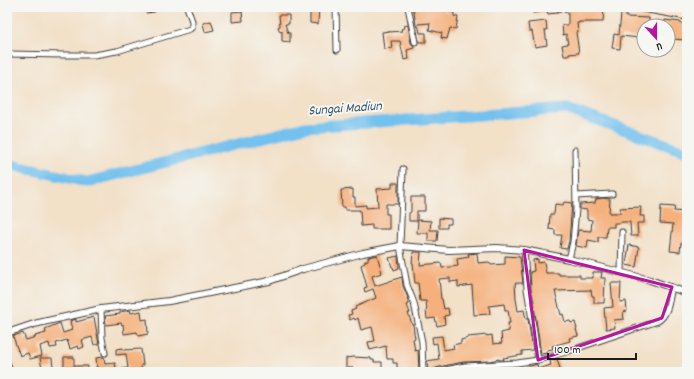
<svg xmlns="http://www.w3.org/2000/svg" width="694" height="379" viewBox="0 0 694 379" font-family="Dekko,sans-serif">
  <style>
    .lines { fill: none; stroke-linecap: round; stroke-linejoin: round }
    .river { stroke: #73c1ee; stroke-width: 11 }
    .building { fill: #f5b07b }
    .minor-casing { stroke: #3c3936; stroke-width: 7 }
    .tertiary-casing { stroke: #3c3936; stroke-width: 8 }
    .secondary-casing { stroke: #3c3936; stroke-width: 9 }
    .minor { stroke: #fff; stroke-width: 5 }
    .tertiary { stroke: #fff; stroke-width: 6 }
    .secondary { stroke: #fce5d0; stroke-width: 7 }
    .marked { fill: none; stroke: #b5179e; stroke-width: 3; stroke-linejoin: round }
    .labels { text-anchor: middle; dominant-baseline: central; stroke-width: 4; stroke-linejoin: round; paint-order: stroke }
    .water-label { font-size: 14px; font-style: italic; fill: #3a5666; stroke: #f6f6f2 }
  </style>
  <rect width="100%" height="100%" fill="#f6f6f2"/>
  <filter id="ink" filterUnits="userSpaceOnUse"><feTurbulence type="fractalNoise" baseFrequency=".025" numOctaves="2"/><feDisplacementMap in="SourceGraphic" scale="8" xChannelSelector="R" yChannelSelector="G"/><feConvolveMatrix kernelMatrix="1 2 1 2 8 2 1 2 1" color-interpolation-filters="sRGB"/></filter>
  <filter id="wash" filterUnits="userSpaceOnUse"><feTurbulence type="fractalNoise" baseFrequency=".012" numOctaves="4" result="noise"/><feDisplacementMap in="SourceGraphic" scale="16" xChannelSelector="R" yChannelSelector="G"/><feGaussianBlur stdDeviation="0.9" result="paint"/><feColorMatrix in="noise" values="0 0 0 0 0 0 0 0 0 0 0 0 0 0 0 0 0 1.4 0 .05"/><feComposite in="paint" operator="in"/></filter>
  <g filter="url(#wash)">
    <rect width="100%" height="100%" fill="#f2e0c7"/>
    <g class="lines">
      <path class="river" d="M7,164L87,182L305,127L567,109L687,152"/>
    </g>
    <g id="blocks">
      <path class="building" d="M145,7H154L155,12L146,13Z
        M310,7H319L318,24L310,23Z
        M413,7H441V10L454,13V16L458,17L456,29L450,28L447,39L441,38L442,33L429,30L430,23L418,24L420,33H426V42H419Z
        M533,7H604L603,22H579V23H577L578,32H576L579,53L569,54V56H564L562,45L568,44L566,34L563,35L562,25H568V12L557,11V13L548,14L547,11L533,13Z
        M242,11L243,21L232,22V12Z
        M621,13L626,14V17L649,18V26H644V36H639V38L621,36L620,49L612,48L614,34L619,35Z
        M279,15H289V24H285L288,33H290V42L282,41V31L280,32L278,27L280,26Z
        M665,20L680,22V23L687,24V40L672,39V35L668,34V26H654V22H665Z
        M211,21L214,30L205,32L203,23Z
        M546,21L547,30H545L547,45L535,47L532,31H529L528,23Z
        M408,25L411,43L414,46V48L407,50L409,59L404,60L400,41H391L392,48L384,49L382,32L389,31V32L402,31L401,29L405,28L404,26Z
        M392,183H398V204H386V214H389V229H372V225L361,226L360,210H345V207H342L341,190L353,189V197H355V206L366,205V208L378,207L377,189L392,188Z
        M411,197H425V211H417V221H409V213L411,212Z
        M603,198L610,199L609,213H620V208L641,207L640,216H644V223H637L638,236H631L630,223V222H619V223H614V227H607L606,237H598V242L588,240L587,248L576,246L578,230L591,231L592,220L587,219V210L580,209V204L595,203L596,199Z
        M564,202L572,203L569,241L567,249L560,248L562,235H555V230L549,229L550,214H554L555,204L563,205Z
        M661,206L675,207L674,211L686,212L685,232H687L686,244L681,243L680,252L670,251L673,224L660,223Z
        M439,218L451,219V224H447V228H439Z
        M418,220L431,221L430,230H438L437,241H428V233H417Z
        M629,245L639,247L636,267L626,265Z
        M413,252H421L420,265L441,263L442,268L458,266L457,259L469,257L468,254L477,253L478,263L489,262L491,265L505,264V256L520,257L523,283H515L516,299L518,311L524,310L526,319H528L533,350L522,351V355L503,358L504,360H499V359L490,361L464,362L443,366L433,369L428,370L427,361L439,359L437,343L433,344L432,337L442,336L444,350L454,348L453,345L461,343V340L468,338V337L487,335V336L492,335L493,344L502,343L501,333L509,331L508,323H510L508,310H505L504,304L489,306L490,314L474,315L472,285L458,287V281L450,282V278L439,279L441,299H442L444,309L448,308L449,315L444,316L445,324L437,326L435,318L427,319L426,310H427L426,301H420L418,283H415L413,263H412Z
        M377,255L382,273L372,276L375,286L402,277L403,286L408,298H407L409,304L407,305L410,313H408L412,324H413L414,333L415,338L413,339L415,351L418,350L419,372H397V363H393V359H387L386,346L370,350L368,342L375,341L372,327L361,330L358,318L355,320L354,318L350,320L348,315L352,314L351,311L356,309L355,307L376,298L373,289L365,292L364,288L367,287L361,265L365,263V261L368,260V257Z
        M398,256L399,268L394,270L393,267H392L389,258Z
        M538,259V263L544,262L546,273H559V275H580V278H593V272H602L601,278H605L604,303H594V296H592L591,290L555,291L561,315L563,314L565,322L570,321L571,323L575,322L577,329H576L578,336L569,338L570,341L552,346L553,349L547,350V353L541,354L534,306H535L531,289L530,272L534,271L533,260Z
        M611,283H621L620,302L626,301L627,311L623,312L624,319L614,320L615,328L606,329L604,308L613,307Z
        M130,310L131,313L141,311L142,320L147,319L148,334L138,336L137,332L124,334L123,324L122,325L121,323L106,325L105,316L120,314V312Z
        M94,317L99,344L94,345L92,337L82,340L84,347L79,349L78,346L70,349L67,340L56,343L57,347L50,348L49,343L40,346L42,356L30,359L28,353L20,356L18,350V351L13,336L23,333L26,340L36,337L35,336L46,333L45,329L60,323L63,333L72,330L70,321L76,319V322Z
        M123,348V350L141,349L143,365H141L142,372H119V369L128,368L126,354L116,355V349Z
        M64,357H74V366H88L87,372H64Z
        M104,357L105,364L115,363L117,372H96V367H97L96,358Z
        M353,357L371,358V360H374V362H382V372H352L353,368H346V358Z
        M40,358H52L53,368L42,369Z
        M557,359L561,372H525L523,368L537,364L538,369L551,365L550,361Z"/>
    </g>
  </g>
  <g filter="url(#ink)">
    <use href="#blocks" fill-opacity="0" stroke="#3c3936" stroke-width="1"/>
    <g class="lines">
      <g class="minor-casing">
        <path id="minor" d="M336,7L337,50
          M408,7L415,42
          M7,54L65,55H94L117,51L190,29L192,27V21L187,7
          M403,169L400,246L407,285L414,303L422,342L423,372
          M576,196L612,194
          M524,250L527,289L534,332L538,360
          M569,259L573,242L576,209L575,150
          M621,272L622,232
          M101,309L102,338L105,353
          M7,362L10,372
          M436,372L465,366L517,363L538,360L566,352L658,321C669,314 669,299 672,287"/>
      </g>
      <g class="tertiary-casing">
        <path id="tertiary" d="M7,333L34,324L101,309L169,301L269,281L303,269L363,253L400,246L449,250L497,248L524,250L569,259L650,280L687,293"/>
      </g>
      <g class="secondary-casing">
        <path id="secondary" d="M637,7L687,16"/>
      </g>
      <use href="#minor" class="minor"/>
      <use href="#tertiary" class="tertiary"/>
      <use href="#secondary" class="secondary"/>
    </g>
  </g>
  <path class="marked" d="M524,250L672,287L662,318L538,360Z"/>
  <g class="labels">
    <g class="water-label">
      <text transform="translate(345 109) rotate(-4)">Sungai Madiun</text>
    </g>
  </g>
  <rect width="694" height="379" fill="none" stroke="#f6f6f2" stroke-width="24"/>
  <g transform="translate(656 38) rotate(159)"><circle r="19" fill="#f6f6f2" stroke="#9f9f9c"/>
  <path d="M0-3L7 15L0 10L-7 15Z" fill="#b5179e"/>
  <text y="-6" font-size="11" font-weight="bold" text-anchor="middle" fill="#1c1c1c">U</text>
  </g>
  <path d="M548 353v6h88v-6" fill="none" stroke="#1c1c1c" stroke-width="2"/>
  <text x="554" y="353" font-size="12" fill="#1c1c1c" stroke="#f6f6f2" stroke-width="3" paint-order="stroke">100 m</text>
</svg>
